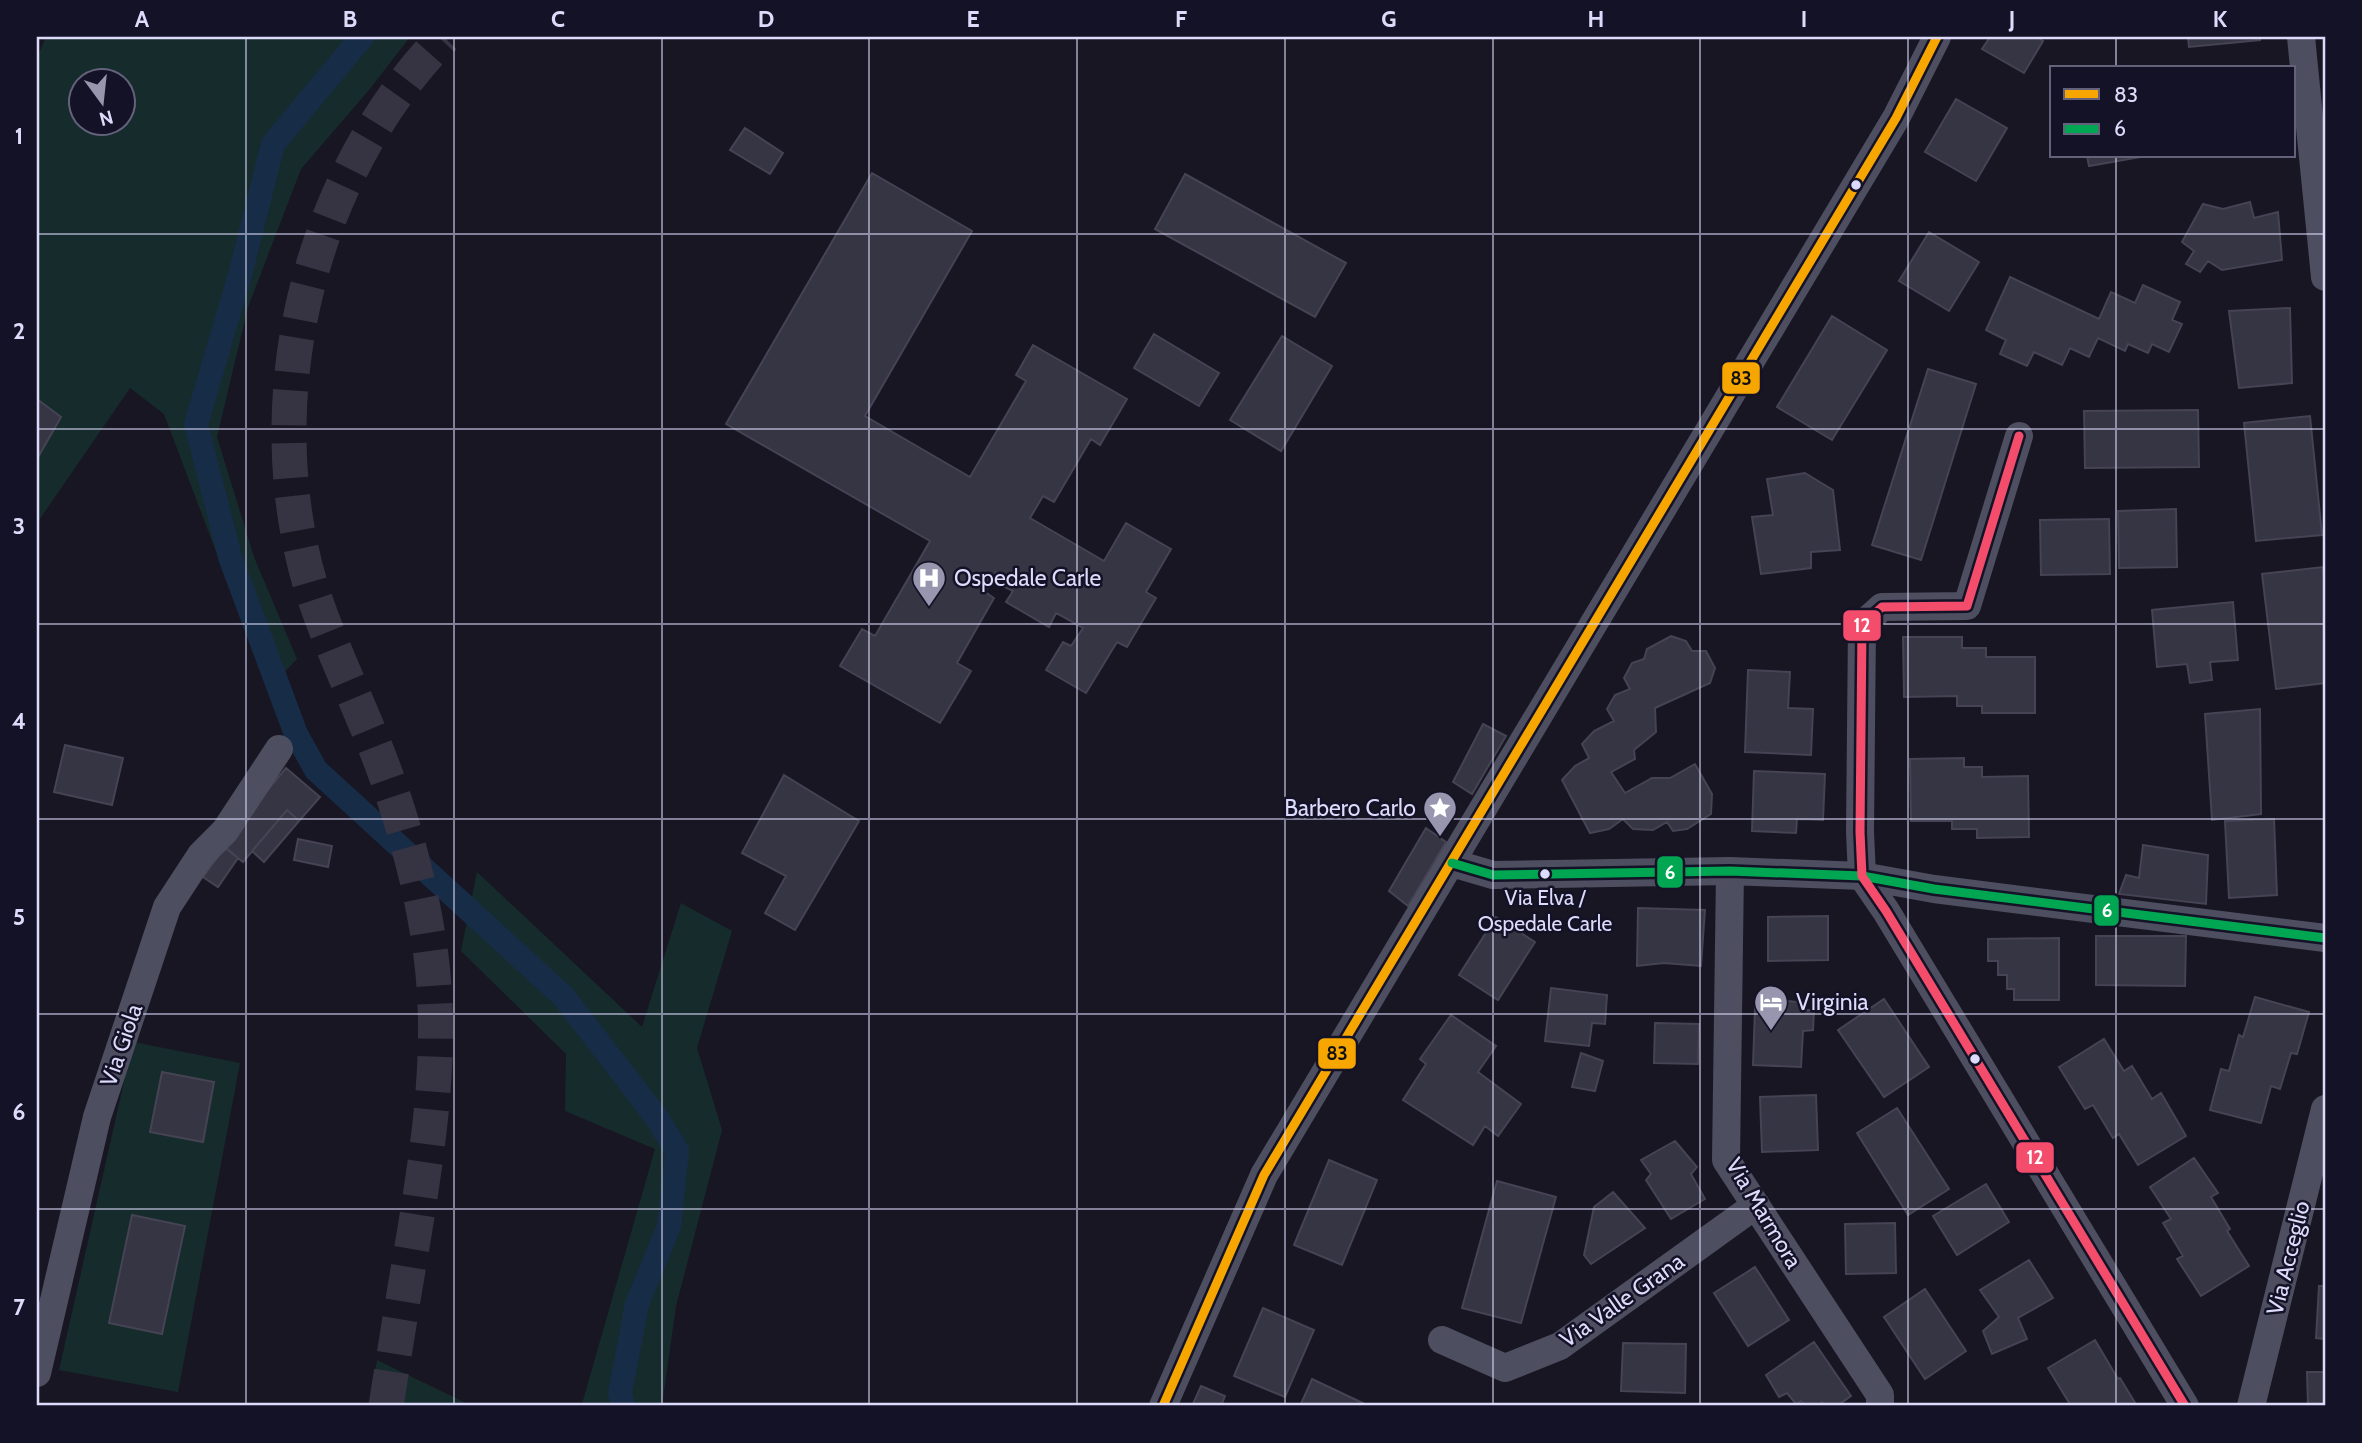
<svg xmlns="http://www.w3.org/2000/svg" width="2362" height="1443" viewBox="0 0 2362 1443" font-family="Cabin,sans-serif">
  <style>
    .green { fill: #162c2c; fill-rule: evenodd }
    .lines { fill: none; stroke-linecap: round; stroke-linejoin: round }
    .canal { stroke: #172c47; stroke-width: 24 }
    .building { fill: #363543; stroke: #454354; stroke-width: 2 }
    .major-tunnel { stroke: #363443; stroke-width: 35; stroke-dasharray: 35 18; stroke-linecap: butt }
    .minor { stroke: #4e4e61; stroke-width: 28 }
    .bus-1-casing { stroke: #141226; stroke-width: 14 }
    .bus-2-casing { stroke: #141226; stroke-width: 14 }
    .bus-3-casing { stroke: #141226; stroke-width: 14 }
    .bus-1 { stroke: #f7a600; stroke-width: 9 }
    .bus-2 { stroke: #00a651; stroke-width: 9 }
    .bus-3 { stroke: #f44d6c; stroke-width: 9 }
    .grid { fill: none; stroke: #dddbfb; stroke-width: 2; stroke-opacity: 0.55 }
    .bus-dot { fill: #dddbfb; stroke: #141226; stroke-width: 2.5 }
    .labels { text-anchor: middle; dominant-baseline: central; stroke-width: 5; stroke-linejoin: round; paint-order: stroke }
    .bus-label { font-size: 21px; fill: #dddbfb; stroke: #141226 }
    .poi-label { font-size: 23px; fill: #dddbfb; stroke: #141226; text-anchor: start }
    .street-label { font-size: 23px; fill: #dddbfb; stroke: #141226 }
    .line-badge { stroke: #141226; stroke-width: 2.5 }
    .badge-label { font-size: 19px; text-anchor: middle; font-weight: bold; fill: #fff }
    .pale-badge-label { font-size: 19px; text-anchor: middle; font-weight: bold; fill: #111 }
    .neatline { fill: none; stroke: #dddbfb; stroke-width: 2.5 }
    .grid-label { font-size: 23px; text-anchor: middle; font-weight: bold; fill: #dddbfb }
  </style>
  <rect width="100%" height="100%" fill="#181622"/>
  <path class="green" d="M46,37H410L369,90L301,169L248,307L217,437L254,557L297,659L268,689L164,414L130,388L37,523V58ZM80,80H122V122H80Z
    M477,872L642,1027L681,903L732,931L697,1048L722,1130L676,1306L662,1406H582V1404L655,1149L565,1111L566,1054L461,951Z
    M133,1042L240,1063L178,1392L59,1370Z
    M377,1360L472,1406H369Z"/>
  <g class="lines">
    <path class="canal" d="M362,37L273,144L240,275L196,424L230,557L296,734L316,770L564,997L657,1118L677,1151L669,1226L637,1304L620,1393L623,1406"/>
  </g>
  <path class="building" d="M1990,37H2037L2043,41L2024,73L1982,49Z
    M2188,37H2260V40L2189,47Z
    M1956,99L2007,128L1976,181L1925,152Z
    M745,128L783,153L770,174L730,150Z
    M2087,156H2141V157L2089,166Z
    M872,173L972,231L865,416L970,477L1026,381L1016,375L1033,345L1127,399L1100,445L1091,439L1054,502L1043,496L1030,518L1104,561L1126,523L1171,549L1146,592L1156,598L1127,647L1117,642L1086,693L1046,670L1063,642L1071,646L1083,628L1056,613L1049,627L1006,602L1013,591L1005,587L1009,579L996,572L985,592L994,598L957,663L971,671L940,723L840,666L862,629L875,636L930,541L726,424Z
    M1185,174L1346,263L1315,317L1155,229Z
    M2250,202L2254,218L2278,212L2282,260L2222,270L2208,261L2200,272L2186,264L2194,251L2182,242L2203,204L2223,209Z
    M1929,232L1979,262L1949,311L1899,281Z
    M2010,277L2099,319L2111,292L2135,303L2143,285L2180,302L2172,320L2182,324L2169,352L2152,344L2148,353L2128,344L2125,351L2098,338L2089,357L2070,348L2062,365L2034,352L2027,366L2000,354L2006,340L1986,330Z
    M2290,308L2292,383L2239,388L2229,311Z
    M1832,316L1887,350L1832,440L1777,407Z
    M1154,334L1219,373L1199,406L1134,368Z
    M1282,336L1332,366L1281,451L1230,420Z
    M1928,369L1976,384L1921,560L1872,545Z
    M37,399L61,417L37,459Z
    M2198,410L2199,467L2085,468L2084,411Z
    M2310,416L2322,535L2256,541L2244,423Z
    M1805,473L1833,490L1840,550L1811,552V568L1761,574L1752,517L1773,515L1767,479Z
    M2176,509L2177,567L2119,568L2118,511Z
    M2109,519L2110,574L2041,575L2040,520Z
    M2323,567L2325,587V683L2276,689L2262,574Z
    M2233,602L2238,660L2210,662L2212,680L2190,683L2187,664L2157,667L2152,610Z
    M1671,636L1686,641L1692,651H1706L1715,668L1710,683L1655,708L1656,732L1634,750L1635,759L1611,772L1625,793L1652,778H1670L1695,764L1712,794L1711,814L1687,829L1673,831L1667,822L1653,830L1633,829L1623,819L1609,829L1590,833L1562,780L1575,766L1589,758L1582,744L1594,731L1614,721L1607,709L1615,695L1630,689L1624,678L1632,663L1644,659L1647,649Z
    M1903,637H1962V648H1986V657H2035V713H1982V706H1957V696L1904,697Z
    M1748,670L1790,672L1788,708L1813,709L1811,755L1745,752Z
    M2260,709L2261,814L2212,820L2205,714Z
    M1483,724L1506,736L1472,794L1453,782Z
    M65,745L123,758L112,805L54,792Z
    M1964,758V767H1982V777L2028,776L2029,837L1977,838V829H1952V821H1911L1910,759Z
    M286,768L320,797L299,821L287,810L243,862L222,845Z
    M1754,771L1825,774L1823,820L1797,819L1796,833L1752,831Z
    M784,775L859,821L795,930L765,913L786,876L742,853Z
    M287,810L299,821L264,862L252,851Z
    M2274,819L2277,895L2229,898L2225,821Z
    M1426,828L1446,842L1408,906L1389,891Z
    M298,839L332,846L328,867L294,860Z
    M2143,845L2208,855L2206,904L2119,894L2126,875L2139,878Z
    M225,847L238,858L218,887L203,877Z
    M1638,908L1705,910L1701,966L1664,963L1637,966Z
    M1828,916V960L1768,961V917Z
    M1496,917L1535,942L1498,1000L1459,975Z
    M2096,936H2186L2185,986L2096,985Z
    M2059,938V1000H2014V989H2007V975H1998V961H1988V939Z
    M1551,988L1607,995L1605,1024L1592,1023L1589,1046L1545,1041Z
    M2255,997L2309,1012L2297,1054L2291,1053L2280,1089L2271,1086L2261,1123L2210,1110L2221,1069L2229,1071L2239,1035L2243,1037Z
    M1773,999L1804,1003L1805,1010H1814L1813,1030L1803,1031L1801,1067L1753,1065L1755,1008L1770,1010Z
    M1884,999L1929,1067L1884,1097L1838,1030Z
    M1451,1015L1496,1046L1478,1072L1521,1104L1498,1136L1485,1126L1473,1145L1403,1100L1426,1064L1420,1059Z
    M1655,1023L1699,1024L1698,1064L1654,1063Z
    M2104,1039L2124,1071L2132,1066L2152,1099L2161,1093L2186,1136L2138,1165L2119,1134L2113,1138L2093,1105L2085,1109L2059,1067Z
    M1581,1053L1603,1061L1595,1091L1572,1087Z
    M162,1072L214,1082L203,1142L150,1132Z
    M1816,1095L1818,1150L1762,1152L1760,1097Z
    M1897,1108L1949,1189L1908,1215L1857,1133Z
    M1675,1141L1697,1167L1691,1174L1705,1199L1671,1219L1646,1180L1651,1174L1641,1160Z
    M2194,1158L2218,1193L2211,1197L2230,1229L2227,1231L2249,1266L2201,1296L2177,1259L2183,1256L2163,1223L2171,1219L2150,1187Z
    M1329,1160L1377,1180L1342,1265L1294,1245Z
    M1497,1181L1556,1197L1521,1323L1462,1308Z
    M1986,1184L2009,1222L1957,1255L1933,1216Z
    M1613,1192L1645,1228L1591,1264L1584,1255L1594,1207Z
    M132,1215L185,1226L162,1334L109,1323Z
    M1895,1223L1896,1273L1846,1274L1845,1224Z
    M2029,1260L2053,1298L2018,1318L2027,1339L1992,1354L1983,1331L1999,1317L1980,1290Z
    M1755,1267L1789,1320L1748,1346L1714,1293Z
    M2319,1286H2325V1339L2316,1338Z
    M1925,1289L1966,1351L1925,1379L1884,1317Z
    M1263,1308L1314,1330L1285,1397L1234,1376Z
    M2095,1340L2118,1379L2120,1378L2137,1406H2071L2048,1368Z
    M1814,1342L1851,1396L1837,1406H1825L1822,1402L1816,1406H1805L1801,1401L1796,1404L1787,1393L1779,1397L1766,1375Z
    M1623,1343L1686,1344L1685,1393L1621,1391Z
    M2307,1372H2325V1406H2308Z
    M1312,1379L1369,1406H1300Z
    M1201,1386L1225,1396L1221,1406H1192Z"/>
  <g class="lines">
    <path class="major-tunnel" d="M386,1406C395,1349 404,1292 414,1235C429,1142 443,1050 431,956C423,896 408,838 388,781C365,715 332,653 311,587C255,400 308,177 444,37"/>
    <path class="minor" d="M2301,37L2325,277
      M2019,436L1967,606L1882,607L1862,625L1860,832L1862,876L1886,911L2185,1406
      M1452,863L1493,875L1730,871L1862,876L1934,889L2325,938
      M1730,871L1726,1160L1880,1395V1406
      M1442,1340L1505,1368L1560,1346L1756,1205
      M37,1373L97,1117L167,907L201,855L225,831L279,749
      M1163,1406L1264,1175L1896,118L1937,37
      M2251,1406L2325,1109"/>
    <g class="bus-1-casing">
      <path id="bus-1" d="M1163,1406L1264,1175L1896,118L1937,37"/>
    </g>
    <g class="bus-2-casing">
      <path id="bus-2" d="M1452,863L1493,875L1730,871L1862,876L1934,889L2325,938"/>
    </g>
    <g class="bus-3-casing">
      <path id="bus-3" d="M2019,436L1967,606L1882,607L1862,625L1860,832L1862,876L1886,911L2185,1406"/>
    </g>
    <use href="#bus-1" class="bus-1"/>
    <use href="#bus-2" class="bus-2"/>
    <use href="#bus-3" class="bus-3"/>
  </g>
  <path class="grid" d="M246,37V1406M454,37V1406M662,37V1406M869,37V1406M1077,37V1406M1285,37V1406M1493,37V1406M1700,37V1406M1908,37V1406M2116,37V68M2116,156V1406M37,234H2325M37,429H2325M37,624H2325M37,819H2325M37,1014H2325M37,1209H2325"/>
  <defs>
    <g id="hospital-pin" transform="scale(1.75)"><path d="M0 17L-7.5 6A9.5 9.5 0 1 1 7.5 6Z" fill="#9896af" stroke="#141226"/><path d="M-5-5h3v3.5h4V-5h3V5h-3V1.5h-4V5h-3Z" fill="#fff"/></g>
    <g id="sight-pin" transform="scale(1.75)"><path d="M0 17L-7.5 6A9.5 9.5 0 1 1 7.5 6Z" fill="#9896af" stroke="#141226"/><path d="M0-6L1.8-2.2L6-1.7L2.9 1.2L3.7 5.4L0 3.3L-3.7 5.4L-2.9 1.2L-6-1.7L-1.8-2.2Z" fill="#fff"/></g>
    <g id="hotel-pin" transform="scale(1.75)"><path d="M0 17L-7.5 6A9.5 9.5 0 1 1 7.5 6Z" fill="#9896af" stroke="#141226"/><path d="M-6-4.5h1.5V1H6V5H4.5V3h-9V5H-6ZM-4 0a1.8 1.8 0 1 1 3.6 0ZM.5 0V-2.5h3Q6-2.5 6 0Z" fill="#fff"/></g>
  </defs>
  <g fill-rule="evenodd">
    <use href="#hospital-pin" x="929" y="578"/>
    <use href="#sight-pin" x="1440" y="808"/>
    <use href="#hotel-pin" x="1771" y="1002"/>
  </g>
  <g class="bus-dot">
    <circle cx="1856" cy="185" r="6"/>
    <circle cx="1545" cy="874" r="6"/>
    <circle cx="1975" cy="1059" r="6"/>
  </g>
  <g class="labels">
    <g class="bus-label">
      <text x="1545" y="897">Via Elva /<tspan x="1545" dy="26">Ospedale Carle</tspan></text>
    </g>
    <g class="poi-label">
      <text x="954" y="578">Ospedale Carle</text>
      <text x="1416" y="808" text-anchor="end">Barbero Carlo</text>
      <text x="1796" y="1002">Virginia</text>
    </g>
    <g class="street-label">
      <text transform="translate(121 1045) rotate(-71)">Via Giola</text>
      <text transform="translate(1764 1213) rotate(59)">Via Marmora</text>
      <text transform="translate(2288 1258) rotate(-76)">Via Acceglio</text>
      <text transform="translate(1622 1300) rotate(-35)">Via Valle Grana</text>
    </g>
  </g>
  <g class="line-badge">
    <rect x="1721" y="361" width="40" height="34" rx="7" fill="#f7a600"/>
    <rect x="1842" y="609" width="40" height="33" rx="7" fill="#f44d6c"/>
    <rect x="1656" y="855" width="28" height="34" rx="7" fill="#00a651"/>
    <rect x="2093" y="894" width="27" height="33" rx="7" fill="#00a651"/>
    <rect x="1317" y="1037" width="40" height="33" rx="7" fill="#f7a600"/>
    <rect x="2015" y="1141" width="40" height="33" rx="7" fill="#f44d6c"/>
  </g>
  <g class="badge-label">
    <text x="1862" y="632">12</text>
    <text x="1670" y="879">6</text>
    <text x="2107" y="917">6</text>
    <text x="2035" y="1164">12</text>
  </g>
  <g class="pale-badge-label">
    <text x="1741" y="385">83</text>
    <text x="1337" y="1060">83</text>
  </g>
  <rect width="2362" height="1443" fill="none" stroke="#141226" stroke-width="77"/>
  <rect x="2050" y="66" width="245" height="91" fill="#141226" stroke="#64627b" stroke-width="2"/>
  <rect x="2064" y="89" width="35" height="10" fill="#f7a600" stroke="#64627b" stroke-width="2"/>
  <text x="2114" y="102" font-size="21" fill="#dddbfb">83</text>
  <rect x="2064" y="124" width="35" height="10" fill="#00a651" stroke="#64627b" stroke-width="2"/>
  <text x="2114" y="136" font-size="21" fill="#dddbfb">6</text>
  <g transform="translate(102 102) rotate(165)"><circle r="33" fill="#141226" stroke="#64627b" stroke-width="2"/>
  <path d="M0-5L12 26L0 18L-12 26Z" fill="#9896af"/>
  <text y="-10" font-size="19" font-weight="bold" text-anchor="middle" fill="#dddbfb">N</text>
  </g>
  <rect x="38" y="38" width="2286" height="1366" class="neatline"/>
  <g class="grid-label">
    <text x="142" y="27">A</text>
    <text x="350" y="27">B</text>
    <text x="558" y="27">C</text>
    <text x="766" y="27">D</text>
    <text x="973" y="27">E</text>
    <text x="1181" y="27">F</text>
    <text x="1389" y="27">G</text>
    <text x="1596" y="27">H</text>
    <text x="1804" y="27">I</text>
    <text x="2012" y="27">J</text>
    <text x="2220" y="27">K</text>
    <text x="19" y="144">1</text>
    <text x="19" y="339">2</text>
    <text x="19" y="534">3</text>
    <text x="19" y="729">4</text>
    <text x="19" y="925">5</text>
    <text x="19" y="1120">6</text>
    <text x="19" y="1315">7</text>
  </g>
</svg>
